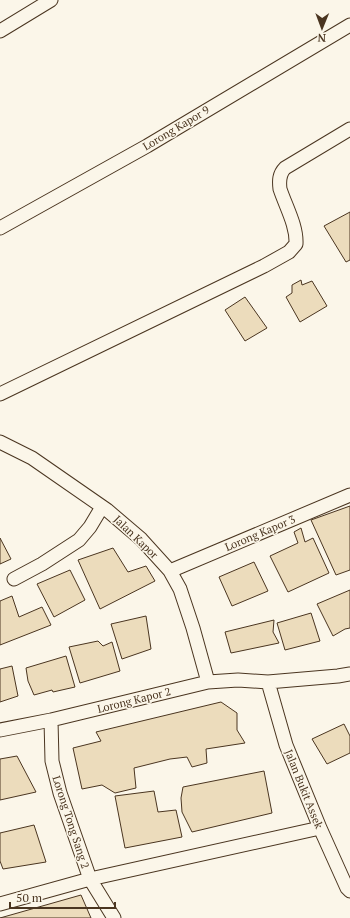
<svg xmlns="http://www.w3.org/2000/svg" width="350" height="918" viewBox="0 0 350 918" font-family="'PT Serif',serif">
  <style>
    .building { fill: #ecdcbc; stroke: #4a3520 }
    .lines { fill: none; stroke-linecap: round; stroke-linejoin: round }
    .minor-casing { stroke: #4a3520; stroke-width: 15 }
    .minor { stroke: #fbf6e9; stroke-width: 13 }
    .labels { text-anchor: middle; dominant-baseline: central; stroke-width: 3; stroke-linejoin: round; paint-order: stroke }
    .street-label { font-size: 11px; fill: #4a3520; stroke: #fbf6e9 }
  </style>
  <rect width="100%" height="100%" fill="#fbf6e9"/>
  <path class="building" d="M350,212V260L346,262L324,226Z
    M301,280L302,285L312,281L327,306L300,322L286,297L292,293V285Z
    M245,297L267,328L245,341L225,310Z
    M350,506V570L336,575L311,520Z
    M301,528L305,542L313,538L329,573L288,592L270,556L298,543L294,532Z
    M0,538L11,559L0,564Z
    M113,548L128,572L146,566L155,581L100,609L78,560Z
    M254,562L268,591L232,606L219,577Z
    M70,570L85,600L54,617L37,584Z
    M350,590V628L345,629L333,636L317,604Z
    M12,596L19,617L42,607L51,625L0,645V601Z
    M311,613L320,641L285,650L277,623Z
    M146,616L151,649L122,659L111,624Z
    M274,620L273,632L279,643L231,653L225,632Z
    M98,641L103,646L112,642L120,671L80,683L69,647Z
    M66,656L75,687L53,692L52,690L34,695L28,681L26,668Z
    M12,666L18,696L0,702V669Z
    M221,702L237,713V730L245,743L206,749L207,763L192,767L187,757L170,759L134,768L136,788L115,793L102,785L82,789L73,748L101,741L96,732Z
    M344,724L350,736V753L327,764L312,739Z
    M17,756L36,792L0,800V759Z
    M264,771L272,813L192,832L182,812L181,798L183,787Z
    M154,791L158,812L176,810L182,837L125,848L115,796Z
    M34,825L46,862L3,869L0,861V833Z
    M81,895L91,918H0Z"/>
  <g class="lines">
    <g class="minor-casing">
      <path id="minor" d="M0,31L51,0
        M0,228L147,146L350,25
        M0,394L264,266L289,252L296,244C297,226 286,207 280,189C279,181 279,174 285,168L350,129
        M0,442L32,458L107,510L141,539L170,571L180,589L193,628L208,682
        M170,571L350,495
        M14,579L42,564L79,540L90,527L102,507
        M268,682L286,745L320,828L347,888L350,891
        M51,720L52,761L60,793L90,879L114,918
        M0,730L51,720L208,682L238,680L268,682L338,676L350,674
        M0,904L90,879L320,828"/>
    </g>
    <use href="#minor" class="minor"/>
  </g>
  <g class="labels">
    <g class="street-label">
      <text transform="translate(176 128) rotate(-31)">Lorong Kapor 9</text>
      <text transform="translate(260 533) rotate(-23)">Lorong Kapor 3</text>
      <text transform="translate(136 537) rotate(44)">Jalan Kapor</text>
      <text transform="translate(134 700) rotate(-14)">Lorong Kapor 2</text>
      <text transform="translate(304 789) rotate(68)">Jalan Bukit Assek</text>
      <text transform="translate(71 822) rotate(72)">Lorong Tong Sang 2</text>
    </g>
  </g>
  <g transform="translate(322 28) rotate(181)" stroke="#fbf6e9" stroke-width="3" paint-order="stroke">
  <path d="M0-3L7 15L0 10L-7 15Z" fill="#4a3520"/>
  <text y="-6" font-size="11" font-weight="bold" text-anchor="middle" fill="#4a3520">N</text>
  </g>
  <path d="M10 902v6h105v-6" fill="none" stroke="#4a3520" stroke-width="2"/>
  <text x="16" y="902" font-size="12" fill="#4a3520" stroke="#fbf6e9" stroke-width="3" paint-order="stroke">50 m</text>
</svg>
